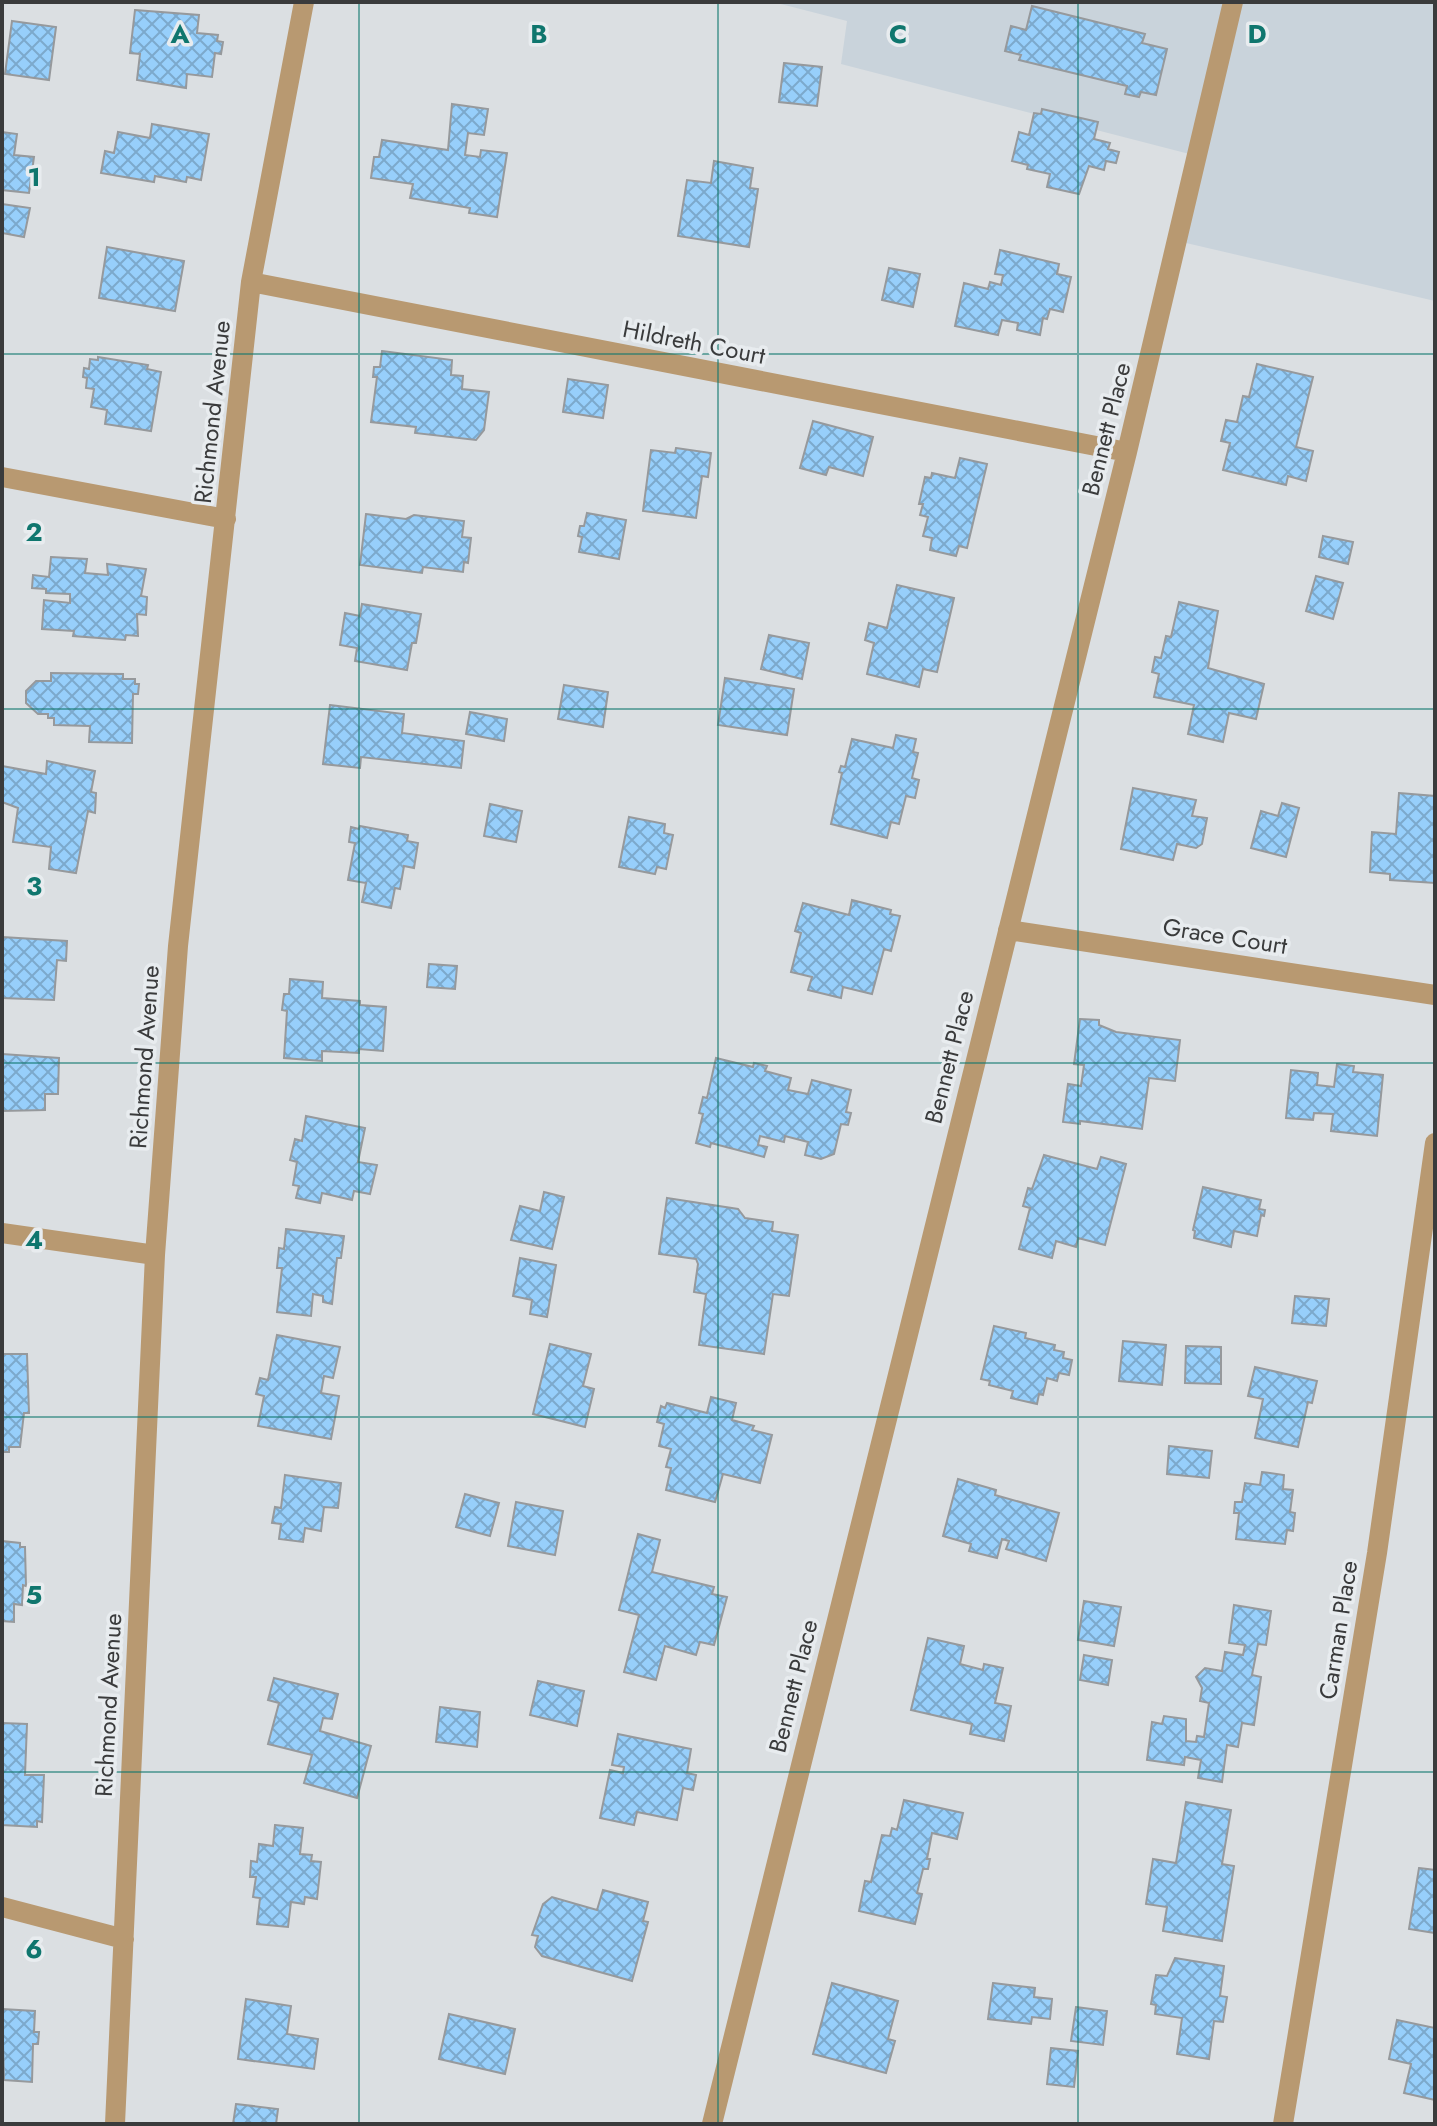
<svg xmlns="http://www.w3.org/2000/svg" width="1437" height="2126" viewBox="0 0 1437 2126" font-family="Jost,sans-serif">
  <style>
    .built { fill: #c9d3db }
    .building { fill: url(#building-cross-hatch); stroke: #96999c; stroke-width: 2 }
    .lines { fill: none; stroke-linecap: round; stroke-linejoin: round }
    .street { stroke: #b89971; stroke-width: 20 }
    .grid { fill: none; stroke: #0f766e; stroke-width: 2; stroke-opacity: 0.55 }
    .labels { text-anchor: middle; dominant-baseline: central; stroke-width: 7; stroke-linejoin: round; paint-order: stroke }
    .street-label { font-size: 24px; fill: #3a3b3c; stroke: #e8ecef }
    .grid-label { font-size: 26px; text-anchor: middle; font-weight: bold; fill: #0f766e; stroke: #e8ecef; stroke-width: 7; stroke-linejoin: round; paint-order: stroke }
  </style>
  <defs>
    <pattern id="building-cross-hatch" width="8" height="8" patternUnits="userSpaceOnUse" patternTransform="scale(2)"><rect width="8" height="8" fill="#97cffb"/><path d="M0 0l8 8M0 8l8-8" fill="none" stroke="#7ca9cc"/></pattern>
  </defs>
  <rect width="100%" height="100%" fill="#dbdfe2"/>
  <path class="built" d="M773,2H1435V301L1169,239L1201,157L841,64L847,21Z"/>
  <path class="building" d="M1032,6L1145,34L1142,43L1167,49L1156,95L1141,92L1139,97L1125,94L1127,86L1019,60L1021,55L1005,51L1011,26L1026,30Z
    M135,10L199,15L197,33L218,35L217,41L223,42L221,54L215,53L212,77L187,74L186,88L137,80L140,54L130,53Z
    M12,21L56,27L49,80L5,74Z
    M784,63L822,67L817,106L779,102Z
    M452,104L488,109L484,135L468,133L465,155L480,157L481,150L507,153L497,217L469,213L470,208L410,198L413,184L371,178L374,157H379L382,140L448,150Z
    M1042,109L1098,122L1094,139L1110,143L1108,149L1119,152L1116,163L1106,161L1104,170L1089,166L1079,194L1047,187L1050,174L1027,169L1028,165L1012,161L1019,132L1029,135L1034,113L1041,114Z
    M152,124L209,134L201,180L187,177L186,182L155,176L154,182L101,173L105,151L114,153L118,132L150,138Z
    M2,132L17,134L14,155L34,157L29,193L2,190Z
    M714,161L753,168L750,188L758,189L749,247L678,236L687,180L711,183Z
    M2,204L30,208L24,237L2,233Z
    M107,247L184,261L175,311L99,298Z
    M1000,250L1059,264L1057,274L1071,277L1063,312L1050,309L1047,319L1043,318L1040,335L1017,330L1018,323L1002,320L998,335L955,326L964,283L988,289L990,282L1001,285L1003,275L995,274Z
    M889,268L920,274L913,307L882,300Z
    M382,351L452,360L451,375L463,376L462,389L489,392L484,430L476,440L415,433L416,427L371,422L377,377H373L374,367H380Z
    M98,357L148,365L147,369L161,372L151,431L105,424L107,410L91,407L94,389L86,388L87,378L83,377L84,368L89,369L90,359L98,360Z
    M1257,364L1313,377L1296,447L1313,451L1306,481L1288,476L1286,485L1223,470L1230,443L1221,441L1226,420L1237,422L1243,396L1249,397Z
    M568,379L608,385L603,418L563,412Z
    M813,421L873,437L863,476L829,467L826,475L800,468Z
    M676,448L711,453L708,477L702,476L696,518L643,511L651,450L675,453Z
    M960,458L987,464L967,548L959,546L956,556L930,550L932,538L923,536L928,517L920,515L923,504H919L925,477L931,478L932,473L955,478Z
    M587,513L626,520L619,559L579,552L582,537L578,536L580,526H584Z
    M366,514L406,519L414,515L464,521L462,537L471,538L468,563L464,562L463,572L423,567L422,573L360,565Z
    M1323,536L1353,542L1348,564L1319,557Z
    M51,557L87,559L85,573L108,575L107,564L146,569L141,596L147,597L146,615L137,614L138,636L126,635L125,640L73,636L74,631L42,629L44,600L70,603V594L46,593V589L32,588L33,575L49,577Z
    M1316,576L1343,583L1333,619L1306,611Z
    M897,585L954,598L937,672L923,669L919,687L867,674L874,643L865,640L869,623L887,628Z
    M1179,602L1218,611L1208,668L1264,684L1256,719L1229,713L1223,742L1188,734L1194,705L1154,697L1159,674L1152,672L1155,657L1161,658L1166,636L1171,637Z
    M362,604L421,614L416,643H412L407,670L355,661L357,648L340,645L345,613L360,616Z
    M769,635L809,643L802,679L761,669Z
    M51,673L123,674V679H135V684H139L138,694H133L132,743L89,742L90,726L54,725V718H48V714H38L26,703V691L36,681H51Z
    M725,678L794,689L787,735L718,725Z
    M564,685L608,692L603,727L558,719Z
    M330,705L404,714L402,733L464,741L461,768L361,757L360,768L323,764Z
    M470,712L507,719L504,741L466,734Z
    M896,735L916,739L913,752L918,753L912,778L919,780L915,798L906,796L899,824L891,822L887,838L831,824L842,773L839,772L841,766L845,767L852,739L893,748Z
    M47,761L95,771L91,792L96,793L95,813L88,811L76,873L49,869L51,847L13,842L18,808L2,802V766L46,774Z
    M1133,788L1196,800L1192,816L1207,818L1202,844L1196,848L1177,844L1173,860L1121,849Z
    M1399,793L1435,796V883L1390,880V874L1370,872L1372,832L1396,834Z
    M1282,803L1299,808L1286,857L1251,848L1261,811L1278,816Z
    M490,804L522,811L516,842L484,836Z
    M629,817L665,824L664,833L673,835L666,869L657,867L655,874L619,867Z
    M360,826L408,835L407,841L418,843L414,868L404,866L400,889L395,888L391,908L362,902L366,883L348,880L355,843L349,842L351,827L359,829Z
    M852,900L891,910L890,914L900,916L891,951L884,949L872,994L843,987L841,998L808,990L812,977L791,972L801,933L795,931L803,903L849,915Z
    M2,937L67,941L66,961L57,960L54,1000L2,998Z
    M429,964L457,966L455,989L427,987Z
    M290,979L323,982L322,998L360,1001V1005L386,1007L383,1051L359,1049V1053L322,1051V1061L284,1058L287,1011L282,1010L284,994H289Z
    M1080,1019L1099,1020V1025L1116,1032L1180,1040L1175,1081L1149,1078L1142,1129L1080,1121V1124L1063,1122L1068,1084L1081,1086L1084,1065L1074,1064Z
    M2,1054L59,1058L58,1094H45V1110L2,1111Z
    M716,1058L753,1067L754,1063L767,1066L765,1071L791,1078L788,1090L808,1094L812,1080L851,1090L846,1112L851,1113L848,1125L841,1124L834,1154L821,1159L805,1155L808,1142L785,1136L784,1142L760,1136L758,1145L767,1147L764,1157L711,1143L710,1147L696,1143L703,1114L699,1113L703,1097L707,1098Z
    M1337,1064L1354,1066L1353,1072L1383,1075L1377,1136L1331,1131L1333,1114L1314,1113L1313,1120L1286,1118L1291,1070L1318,1073L1317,1085L1334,1087Z
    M306,1116L365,1128L358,1162L377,1165L370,1194L354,1191L352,1200L322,1193L320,1203L296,1198L299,1186L293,1185L297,1162L290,1160L295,1139L302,1141Z
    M1044,1155L1097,1169L1101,1157L1126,1164L1105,1245L1078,1238L1076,1247L1056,1241L1052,1258L1019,1249L1030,1208L1023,1206L1028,1188L1032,1189Z
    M1203,1187L1261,1200L1259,1209L1265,1210L1264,1216L1261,1215L1257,1236L1234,1231L1231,1247L1194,1238L1195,1231L1193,1230Z
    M544,1192L564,1197L552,1249L511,1240L520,1206L540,1211Z
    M667,1198L738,1209L745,1218L773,1222L772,1231L798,1235L789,1296L773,1294L764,1354L699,1345L706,1294L694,1292L698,1264L696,1259L659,1254Z
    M286,1229L344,1236L341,1258H337L332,1304L323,1302V1296L313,1294L311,1316L277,1312L282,1268H277L279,1248L284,1249Z
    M520,1258L556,1265L547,1317L530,1314L532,1300L513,1296Z
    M1295,1296L1329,1299L1326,1326L1292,1323Z
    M994,1326L1026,1333L1025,1338L1055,1345L1054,1350L1064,1352L1063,1358L1072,1360L1069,1375L1059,1373L1057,1381L1047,1378L1043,1395L1039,1394L1037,1404L1011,1398L1013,1391L989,1385L990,1381L981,1379Z
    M277,1335L340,1347L333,1378L324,1376L321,1393L339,1396L331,1439L258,1426L264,1396L256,1394L260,1378L268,1380Z
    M1123,1341L1166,1345L1162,1385L1119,1381Z
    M550,1344L591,1354L583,1386L594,1389L585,1427L533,1414Z
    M1186,1346L1221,1347V1384L1185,1383Z
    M2,1354H27L29,1413H24L20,1447H9V1452H2Z
    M1255,1367L1317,1381L1312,1403L1308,1402L1298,1447L1255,1438L1263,1399L1248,1396Z
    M711,1397L736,1403L732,1420L754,1426L752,1430L772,1435L760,1483L723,1474L715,1502L666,1490L671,1468L666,1467L671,1449L659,1446L664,1424L657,1422L661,1406L665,1408L667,1403L707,1413Z
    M1169,1446L1212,1451L1209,1478L1167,1474Z
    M1262,1472L1284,1475L1283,1489L1293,1490L1290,1512L1295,1513L1293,1531L1287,1530L1285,1544L1236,1539L1239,1513H1234L1235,1502H1242L1245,1483L1260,1485Z
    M285,1475L341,1483L338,1508L324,1507L321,1531L305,1528L303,1542L279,1539L281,1524L272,1523L275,1507L281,1508Z
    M958,1479L996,1490L995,1495L1059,1513L1046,1561L1006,1549L1009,1541L1002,1539L997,1558L969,1551L971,1544L943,1536Z
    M465,1494L499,1503L490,1536L456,1527Z
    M516,1502L563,1511L555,1555L508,1546Z
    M638,1534L660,1540L652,1572L714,1587L712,1594L727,1597L714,1645L700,1642L696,1655L665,1646L656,1680L624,1672L639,1615L619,1610Z
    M2,1541L20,1543V1547H25L26,1586L23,1585L22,1605L14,1604V1622L2,1621Z
    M1084,1601L1121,1607L1114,1646L1078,1640Z
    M1234,1605L1271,1611L1266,1645L1258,1644L1252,1675L1261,1677L1254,1725L1242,1723L1238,1747L1227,1745L1222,1782L1198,1778L1201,1760L1185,1757L1184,1765L1147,1760L1152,1722L1162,1724L1164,1716L1186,1719V1741L1196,1742L1197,1736L1204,1737L1209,1703L1200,1701L1202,1688L1196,1677L1205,1668L1222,1671L1225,1652L1243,1655L1245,1645L1229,1643Z
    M928,1638L964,1646L960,1664L983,1670L984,1664L1003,1668L995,1703L1011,1706L1004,1741L970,1734L972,1724L911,1710Z
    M1084,1655L1112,1660L1108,1685L1080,1680Z
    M274,1678L338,1694L332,1719L323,1718L320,1731L371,1746L357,1798L304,1783L312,1755L268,1744L279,1703L268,1700Z
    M538,1681L584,1691L577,1726L530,1715Z
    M440,1707L480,1712L477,1747L436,1742Z
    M2,1723L27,1724L25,1775H44L42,1822L37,1821V1827L2,1825Z
    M618,1734L691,1749L687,1773L696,1775L693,1790L683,1788L677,1820L637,1812L634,1825L600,1818L610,1770L623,1773L624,1767L612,1765Z
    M904,1800L963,1813L957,1839L932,1833L927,1859H930L928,1869H923L917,1893L922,1894L915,1924L859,1911L865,1881L871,1882L882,1835L890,1836L892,1828L897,1830Z
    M1186,1802L1231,1810L1222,1864L1234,1866L1222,1941L1163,1931L1167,1907L1146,1904L1153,1859L1176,1863Z
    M275,1825L303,1828L300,1854L312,1855L311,1861L321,1862L317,1899L305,1897L304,1904L291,1902L288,1927L257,1924L260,1898L253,1897L256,1877H250L251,1861L257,1862L259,1844L273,1846Z
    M1419,1868L1435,1870V1933L1409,1929Z
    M603,1890L648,1902L643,1921L648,1922L632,1981L542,1956L535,1947L538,1936L532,1935L543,1904L552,1897L597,1910Z
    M1175,1958L1224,1966L1220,1996L1227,1997L1223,2022L1214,2021L1209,2059L1177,2054L1182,2018L1155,2014L1156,2005L1151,2004L1156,1975L1167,1976Z
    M832,1983L898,2001L888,2039L895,2041L886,2073L813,2054Z
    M993,1983L1035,1988L1034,1997L1052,1999L1050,2019L1032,2017L1031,2024L988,2019Z
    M246,1999L291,2006L287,2034L318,2039L314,2069L238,2059Z
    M1076,2007L1107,2011L1103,2045L1071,2041Z
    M2,2009L35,2011L34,2032H39L38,2044H33L32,2082L4,2080Z
    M449,2014L515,2029L505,2074L439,2059Z
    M1397,2020L1435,2028V2100L1404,2093L1411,2064L1389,2059Z
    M1051,2048L1078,2051L1074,2087L1047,2084Z
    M236,2104L278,2109L276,2124H233Z"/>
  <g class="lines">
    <path class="street" d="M251,282L1127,452
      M2,477L226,519
      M1008,930L1435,995
      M2,1233L155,1255
      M2,1907L124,1939
      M115,2124L155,1255L178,946L251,282L304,2
      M712,2124L1127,452L1233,2
      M1283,2124L1377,1553L1435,1143"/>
  </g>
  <path class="grid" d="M359,2V2124M718,2V2124M1078,2V2124M2,354H1435M2,709H1435M2,1063H1435M2,1417H1435M2,1772H1435"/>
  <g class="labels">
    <g class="street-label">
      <text transform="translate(694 342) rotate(11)">Hildreth Court</text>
      <text transform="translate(212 412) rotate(-84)">Richmond Avenue</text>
      <text transform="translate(1106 429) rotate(-76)">Bennett Place</text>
      <text transform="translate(1225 936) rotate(9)">Grace Court</text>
      <text transform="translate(144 1057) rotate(-86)">Richmond Avenue</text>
      <text transform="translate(949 1057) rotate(-76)">Bennett Place</text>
      <text transform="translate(1338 1630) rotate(-81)">Carman Place</text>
      <text transform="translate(793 1686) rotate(-76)">Bennett Place</text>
      <text transform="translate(108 1705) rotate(-87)">Richmond Avenue</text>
    </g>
  </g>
  <g class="grid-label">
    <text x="180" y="43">A</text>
    <text x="539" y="43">B</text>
    <text x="898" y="43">C</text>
    <text x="1257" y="43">D</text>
    <text x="34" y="186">1</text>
    <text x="34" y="541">2</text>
    <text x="34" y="895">3</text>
    <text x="34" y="1249">4</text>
    <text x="34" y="1604">5</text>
    <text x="34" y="1958">6</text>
  </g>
  <rect width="1437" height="2126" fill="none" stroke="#3a3b3c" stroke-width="8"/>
</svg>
